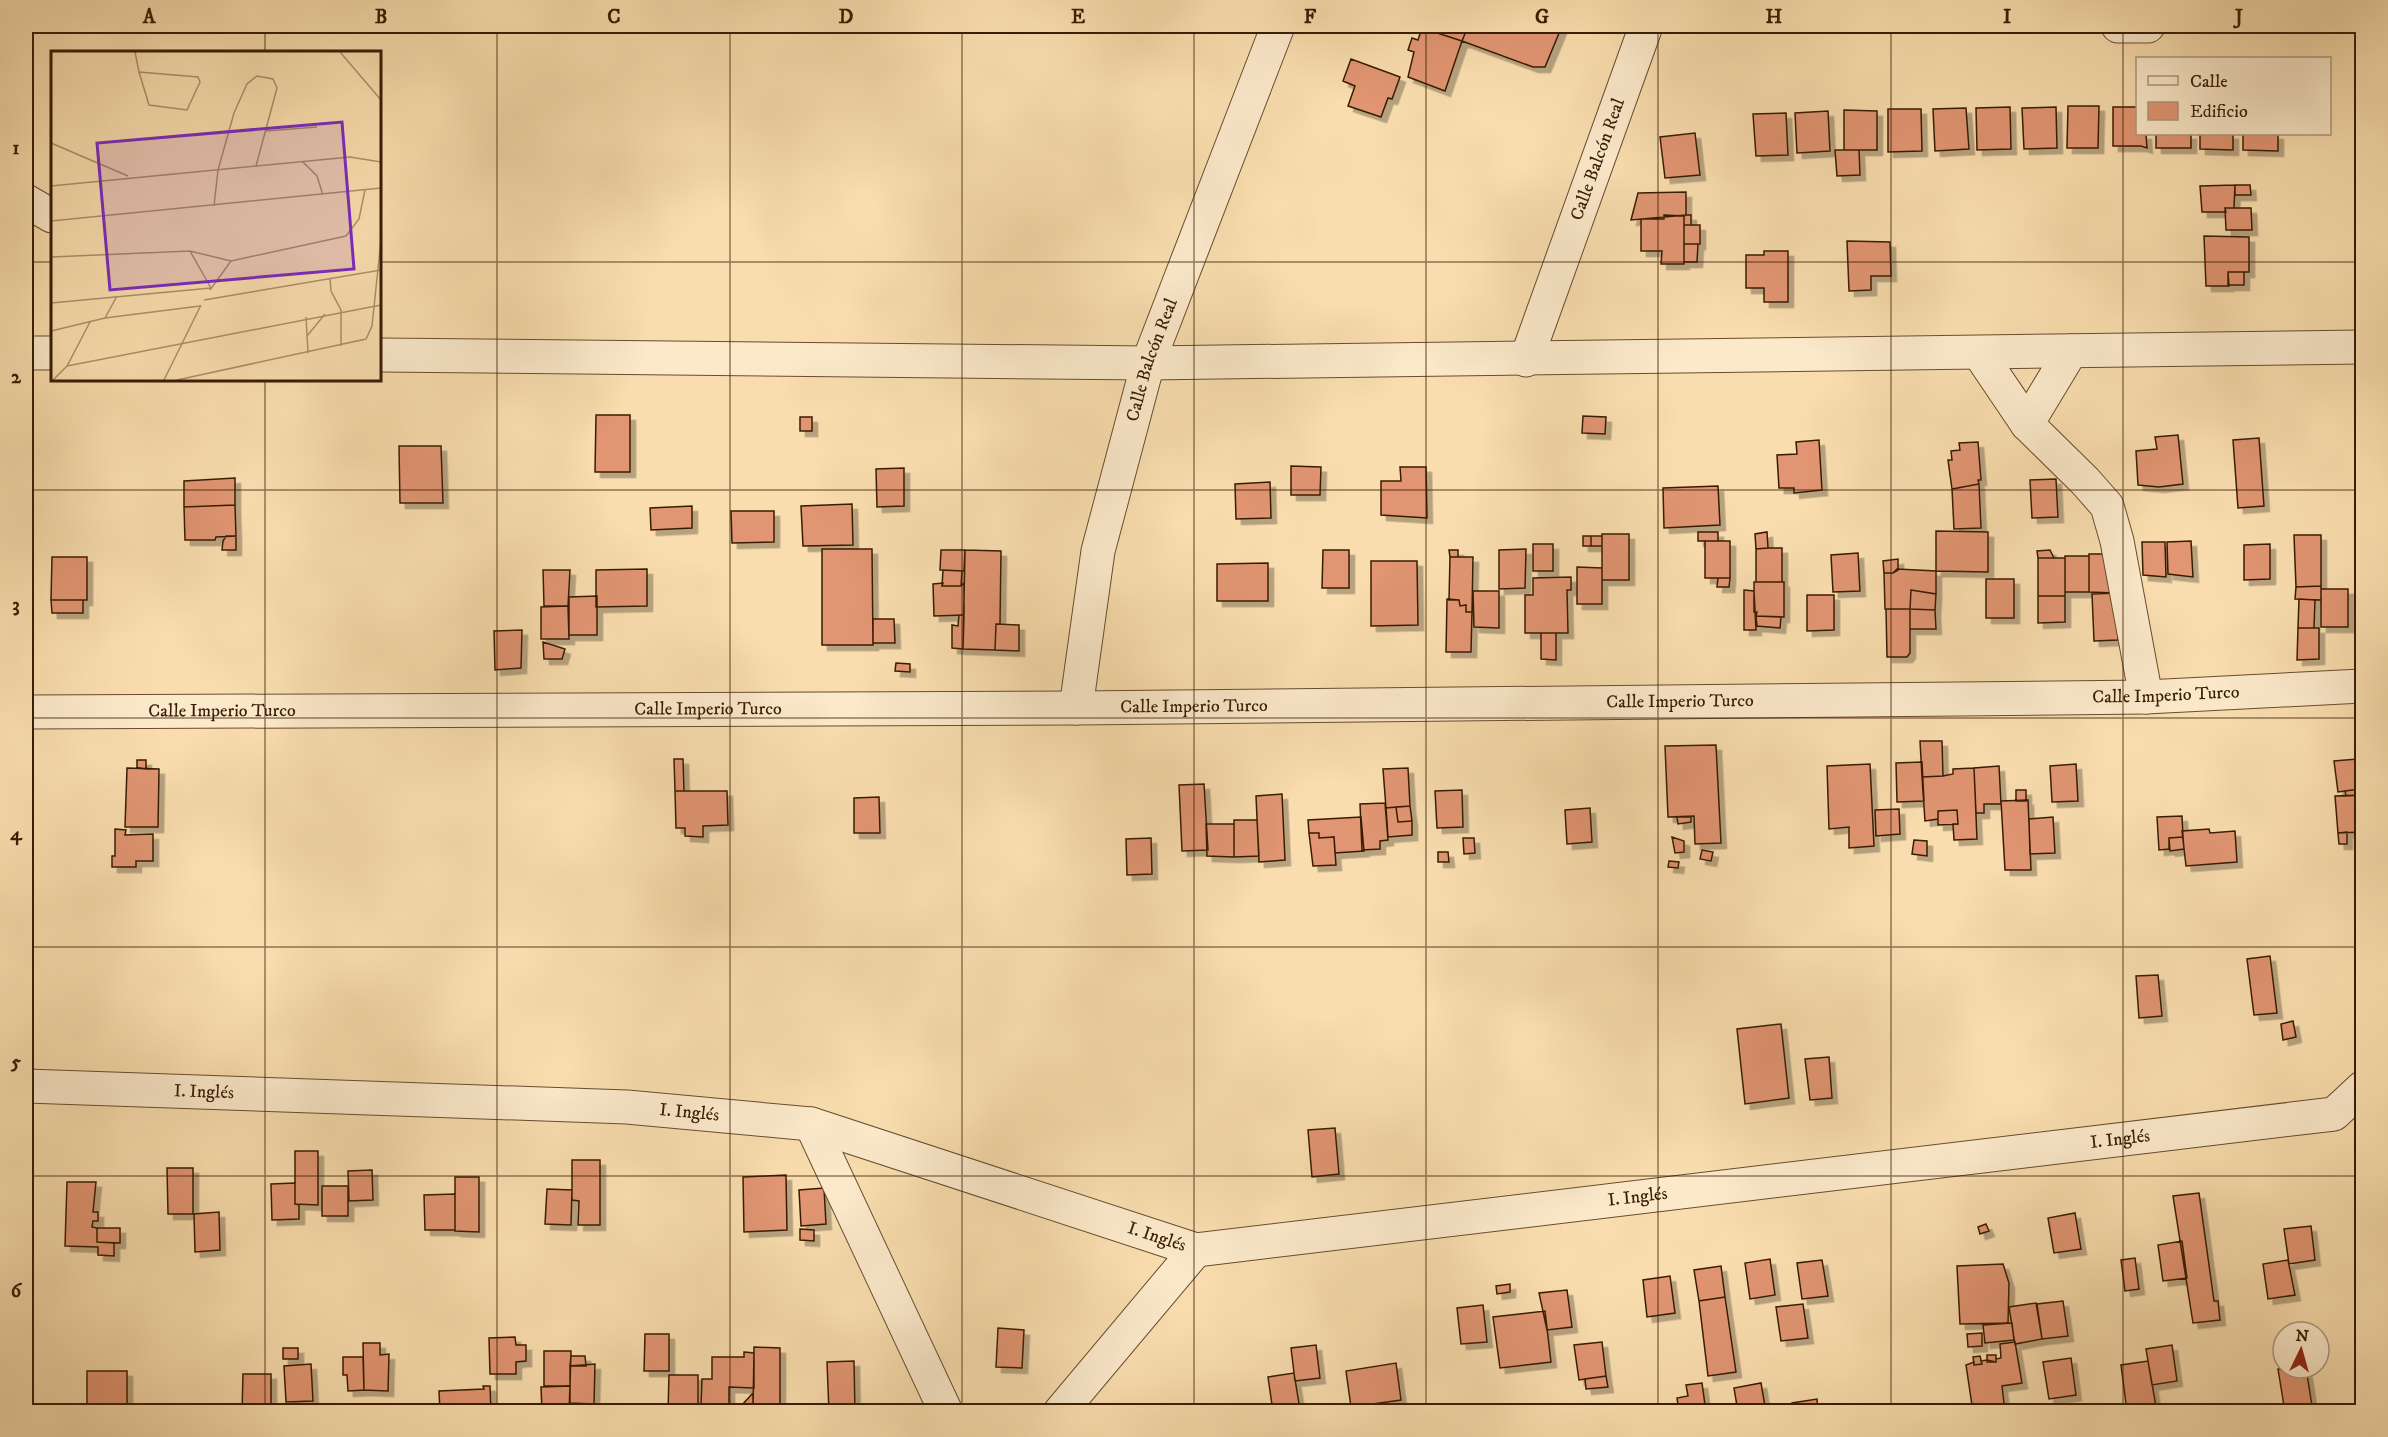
<svg xmlns="http://www.w3.org/2000/svg" width="2388" height="1437" viewBox="0 0 2388 1437" font-family="'IM FELL DW Pica',serif">
  <style>
    .building { fill: #e19572; stroke: #391c04; stroke-width: 1.5; filter: url(#shadow) }
    .lines { fill: none; stroke-linecap: round; stroke-linejoin: round }
    .minor-casing { stroke: #694c2e; stroke-width: 35 }
    .minor { stroke: #fbe9ca; stroke-width: 33 }
    .grid { fill: none; stroke: #391c04; stroke-width: 1.5; stroke-opacity: 0.55 }
    .labels { text-anchor: middle; dominant-baseline: central; stroke-width: 6; stroke-linejoin: round; paint-order: stroke }
    .street-label { font-size: 18px; fill: #391c04; stroke: #fbe9ca }
    .inset-road { fill: none; stroke: #ac906a; stroke-width: 1.5 }
    .view { fill: #7b2cbf; fill-opacity: 0.15; stroke: #7b2cbf; stroke-width: 3 }
    .inset-edge { fill: none; stroke: #391c04; stroke-width: 3 }
    .neatline { fill: none; stroke: #391c04; stroke-width: 2 }
    .grid-label { font-size: 20px; text-anchor: middle; font-weight: bold; fill: #391c04 }
  </style>
  <defs>
    <filter id="shadow"><feDropShadow dx="5.5" dy="5.5" stdDeviation="0" flood-color="#0004"/></filter>
  </defs>
  <rect width="100%" height="100%" fill="#f9ddae"/>
  <filter id="stains"><feTurbulence type="fractalNoise" baseFrequency=".00333" numOctaves="4"/><feColorMatrix values="0 0 0 0 .2 0 0 0 0 .09 0 0 0 0 .02 0 0 0 .5 -.17"/></filter>
  <radialGradient id="worn" r=".72"><stop offset=".6" stop-color="#630" stop-opacity="0"/><stop offset="1" stop-color="#630" stop-opacity=".3"/></radialGradient>
  <path class="building" d="M1423,26H1468L1462,41L1422,28Z
    M1468,26H1562L1545,67H1533L1462,41Z
    M1422,28L1462,41L1445,91L1408,77L1414,52L1408,50L1412,38L1418,40Z
    M1351,59L1400,77L1392,99L1388,98L1381,117L1348,106L1355,86L1343,81Z
    M2068,106H2099L2098,148H2067Z
    M2010,107L2011,149L1977,150L1976,108Z
    M2056,107L2057,148L2024,149L2022,108Z
    M2113,107H2138V134H2146L2147,148L2141,146H2113Z
    M1966,108L1969,149L1935,151L1933,109Z
    M1888,109H1921L1922,151L1888,152Z
    M1844,110L1877,111V150H1844Z
    M1828,111L1830,151L1797,153L1795,113Z
    M1786,113L1788,155L1756,156L1753,114Z
    M1695,133L1700,175L1665,178L1660,137Z
    M2156,134H2191V148H2156Z
    M2200,134H2233V150L2200,149Z
    M2243,134H2278V151L2243,150Z
    M1835,150H1859L1860,175L1837,176Z
    M2235,185L2234,208H2225L2226,212H2202L2200,186Z
    M2235,185H2250L2251,195H2235Z
    M1686,192V215L1631,220L1638,193Z
    M2225,208H2251L2252,230H2226Z
    M1664,215L1684,216V264H1661L1662,251H1641V219H1664Z
    M1686,215H1691V225H1684V216Z
    M1684,225H1700V244H1684Z
    M2204,236L2249,237V272H2228L2229,286H2206Z
    M1847,241L1890,242L1891,276H1871V290L1849,291Z
    M1684,244H1698L1697,262H1684Z
    M1764,251H1788V302H1764V288H1746V255H1764Z
    M2228,272H2244V285H2228Z
    M596,415H630V472H595Z
    M1583,416L1606,417L1605,434L1582,433Z
    M800,417H812V431H800Z
    M2178,435L2183,484L2159,487L2138,485L2136,451L2157,449L2155,437Z
    M2259,438L2264,506L2238,508L2233,440Z
    M1819,440L1822,490L1794,493V488H1779L1777,455L1797,454L1796,442Z
    M1978,442L1981,480H1978L1979,484L1952,489L1948,460H1952L1951,451L1960,450L1959,443Z
    M399,446H441L443,503H400Z
    M1291,466L1321,467L1320,495H1291Z
    M1400,467H1426L1427,518L1381,515V481H1401Z
    M904,468V506L877,507L876,469Z
    M235,478V505L184,507V481Z
    M2056,479L2058,517L2032,518L2030,480Z
    M1270,482L1271,518L1236,519L1235,484Z
    M1979,484L1981,528L1954,529L1952,489Z
    M1718,486L1720,525L1664,528L1663,488Z
    M852,504L853,545L803,546L801,506Z
    M235,505L236,536L216,537L215,540H185L184,507Z
    M692,506V528L651,530L650,508Z
    M731,511H774V542L732,543Z
    M1936,531L1988,532V572L1936,571Z
    M1698,532H1718V541H1698Z
    M1767,532L1768,548L1756,549L1755,534Z
    M1602,534H1629V580H1602Z
    M2294,535H2321V586L2296,587Z
    M226,536H236V550H222L223,541Z
    M1583,536H1591V546H1583Z
    M1591,536H1602V546H1591Z
    M1705,541H1730V578H1705Z
    M2191,541L2193,577L2168,574L2167,542Z
    M2142,542H2165L2166,577L2143,575Z
    M1533,544H1553V571H1533Z
    M2270,544V579L2244,580V545Z
    M1768,548H1782V582H1756V549Z
    M822,549H872L873,645H822Z
    M1526,549L1525,588L1499,589V550Z
    M941,550H965L964,571L940,570Z
    M965,550L1001,551L1000,624H996L995,650L963,649Z
    M1323,550H1349V588H1322Z
    M1449,550H1458V557H1450Z
    M2050,550L2054,558H2038L2037,551Z
    M1858,553L1860,591L1833,592L1831,555Z
    M2089,554H2115L2116,593L2089,592Z
    M2065,556H2089V592H2065Z
    M52,557H87V600H51Z
    M1450,557H1473L1472,612H1466V605L1460,606L1459,600H1449Z
    M2038,558H2065V596H2038Z
    M1898,559V570L1893,573H1884L1883,561Z
    M1371,561H1417L1418,625L1371,626Z
    M1268,563V601H1217V564Z
    M1577,567L1602,568V604H1577Z
    M647,569V606L596,607V570Z
    M1897,569L1936,571V594L1911,590L1910,609H1885L1884,573H1893Z
    M543,570H570L568,606H544Z
    M943,570L962,571L961,586H942Z
    M1571,577V590H1567L1568,633H1525V595H1533V578Z
    M1718,578H1730L1729,587H1717Z
    M1986,579H2014V618H1986Z
    M1754,582H1784V617L1756,616L1757,612H1754Z
    M943,583L942,586H961L964,583V615L934,616L933,584Z
    M2321,586V600L2295,599L2296,587Z
    M2321,589H2348V627H2321Z
    M1744,590L1754,591L1756,630H1744Z
    M1911,590L1936,594L1935,610L1910,609Z
    M1473,591H1499V628L1474,627Z
    M2116,593L2118,640L2094,641L2092,594Z
    M1807,595H1834V630L1807,631Z
    M597,596V635H569V597Z
    M2038,596H2065V622L2038,623Z
    M1447,599L1459,600L1460,606L1466,605V612H1472L1471,652H1446Z
    M2299,599L2315,600L2314,628H2298Z
    M51,600H83V613H52Z
    M568,606L569,639H541V607Z
    M1886,609H1910V653L1907,657H1887Z
    M1910,609L1935,610L1936,629H1910Z
    M959,615H964L963,649L952,648V625L958,626Z
    M1756,616L1781,617L1780,628L1757,626Z
    M873,619H894L895,643H873Z
    M996,624L1019,625V651L995,650Z
    M2298,628H2319V659L2297,660Z
    M522,630L521,668L495,670L494,631Z
    M1541,633H1556V660L1541,659Z
    M543,642L565,649L562,659H544Z
    M896,663L910,664V672L895,671Z
    M1920,741H1942L1943,776L1922,777Z
    M1716,745L1721,843L1695,844L1694,816L1668,817L1665,746Z
    M2362,753V792H2360L2357,754Z
    M674,759H683L684,791H675Z
    M2357,759L2360,789L2338,792L2334,761Z
    M137,760H146V769L137,768Z
    M1922,762L1924,801L1897,802L1896,763Z
    M1870,764L1874,846L1849,848V827L1829,829L1827,766Z
    M2076,764L2078,801L2052,802L2050,766Z
    M1999,766L2001,804H1984V813H1976L1974,768Z
    M127,768L159,769L158,827H125Z
    M1408,768L1410,806L1386,808L1383,769Z
    M1974,768L1977,839L1954,840L1953,824H1958L1957,810L1938,811V819L1925,821L1922,777L1943,776L1953,774V769Z
    M1204,784L1208,850L1182,851L1179,785Z
    M2360,789L2361,795L2346,796L2345,791Z
    M1462,790L1463,827L1437,828L1435,791Z
    M2016,790H2026V801H2016Z
    M675,791H727L728,825L703,826V837L685,836V828H676Z
    M1282,794L1285,860L1259,862L1256,796Z
    M2361,795L2362,832L2338,833L2335,796Z
    M879,797L880,833H854V798Z
    M2028,800L2031,870H2005L2001,801Z
    M1385,803L1388,840L1380,841V849L1362,850L1360,804Z
    M1410,806L1412,821L1398,822L1396,807Z
    M1396,807L1398,822L1412,821V835L1388,837L1386,808Z
    M1590,808L1592,842L1567,844L1565,810Z
    M1899,809L1900,834L1876,836L1875,810Z
    M1957,810L1958,824L1938,825V811Z
    M2182,816L2183,837L2169,838V849L2159,850L2157,817Z
    M1361,817L1364,851L1335,853L1334,837L1319,838V833H1309L1308,820Z
    M1677,817H1691V822L1678,824Z
    M2053,817L2055,853L2030,854L2029,819Z
    M1234,820H1257L1259,856L1234,857Z
    M1206,824H1234V857L1207,856Z
    M115,829L126,830L125,835L153,834V861H136V867H112V856H115Z
    M2209,829L2210,833L2235,831L2237,862L2186,866L2182,831Z
    M2347,832V844H2339L2338,833Z
    M1309,833H1319V838L1334,837L1336,865L1313,866Z
    M1672,837L1684,841V852L1675,853Z
    M2183,837L2184,849L2170,851L2169,838Z
    M1151,838L1152,874L1127,875L1126,839Z
    M1463,838H1474L1475,853L1464,854Z
    M1914,840L1927,841V856L1912,854Z
    M1702,850L1713,852L1711,861L1700,859Z
    M1438,852H1448L1449,862H1438Z
    M1669,861L1679,862L1678,868L1668,867Z
    M2270,956L2277,1013L2254,1015L2247,959Z
    M2158,975L2162,1016L2139,1018L2136,976Z
    M2293,1021L2296,1037L2283,1040L2281,1024Z
    M1781,1024L1789,1098L1745,1104L1737,1029Z
    M1829,1057L1832,1098L1810,1100L1805,1059Z
    M1335,1128L1339,1174L1312,1177L1308,1130Z
    M295,1151H318V1205L295,1204Z
    M572,1160H600V1225H578L579,1201L572,1200Z
    M167,1168H193V1214H168Z
    M372,1170L373,1200L349,1201L348,1171Z
    M786,1175L787,1230L744,1232L743,1177Z
    M455,1177H479V1232L455,1231Z
    M67,1182H96L93,1212H98V1221H93L92,1227L97,1228V1242L114,1243V1256L98,1255V1247L65,1246Z
    M295,1183V1204L299,1205V1219L272,1220L271,1184Z
    M322,1186H348V1216H322Z
    M824,1188L826,1224L801,1226L799,1190Z
    M547,1189L572,1190L571,1225L545,1224Z
    M2199,1193L2214,1301H2218L2220,1320L2193,1323L2173,1196Z
    M455,1194V1230H425L424,1195Z
    M219,1212L220,1250L195,1252L194,1214Z
    M2075,1213L2081,1249L2054,1253L2048,1218Z
    M1986,1224L1989,1231L1980,1234L1978,1227Z
    M2311,1226L2315,1260L2289,1264L2284,1229Z
    M97,1228H120V1243L97,1242Z
    M800,1229L814,1230V1241L800,1240Z
    M2182,1241L2187,1278L2163,1281L2158,1245Z
    M2135,1258L2139,1289L2125,1291L2121,1260Z
    M1770,1259L1775,1295L1750,1299L1745,1263Z
    M1822,1260L1828,1296L1802,1299L1797,1263Z
    M2288,1260L2295,1295L2268,1299L2263,1264Z
    M2003,1264L2009,1283L2008,1323L1960,1324L1957,1266Z
    M1721,1266L1725,1297L1699,1301L1694,1270Z
    M1670,1276L1675,1313L1647,1317L1643,1280Z
    M1510,1284V1292L1497,1294L1496,1286Z
    M1567,1290L1572,1327L1547,1330L1539,1293Z
    M1725,1297L1736,1372L1708,1376L1699,1301Z
    M2063,1301L2068,1336L2042,1339L2037,1304Z
    M2036,1303L2042,1339L2015,1344L2009,1307Z
    M1803,1304L1808,1338L1781,1341L1776,1307Z
    M1483,1305L1487,1342L1461,1344L1457,1308Z
    M1545,1311L1551,1362L1500,1368L1493,1317Z
    M2012,1323L2014,1340L1985,1343L1983,1325Z
    M998,1328L1024,1330L1022,1368L996,1367Z
    M1982,1333V1346L1968,1347L1967,1334Z
    M645,1334H669V1371H644Z
    M515,1337L516,1345H526V1361L516,1362V1374H490L489,1338Z
    M1602,1342L1606,1376L1579,1380L1574,1345Z
    M2015,1342L2022,1383L2002,1386L2005,1412H1973L1966,1365L1974,1362V1365L1982,1364L1981,1361L1987,1360L1996,1362V1359L2001,1358L2000,1344Z
    M363,1343H380V1355L389,1354L388,1391L364,1390Z
    M1316,1345L1320,1378L1295,1381L1291,1348Z
    M2172,1345L2177,1381L2152,1385L2146,1349Z
    M754,1347L780,1348V1412H753Z
    M283,1348H298V1359H283Z
    M544,1351H571L570,1386H544Z
    M744,1352L754,1353V1388L729,1387V1406H701L702,1379H712V1357H744Z
    M1987,1355H1996V1362H1987Z
    M571,1356H585L586,1366H570Z
    M1980,1356L1982,1364L1974,1365L1973,1357Z
    M343,1357H363L364,1390L348,1391L347,1375H343Z
    M2071,1358L2076,1395L2049,1399L2043,1362Z
    M854,1361L855,1412H829L827,1362Z
    M2148,1361L2157,1412H2144L2143,1405L2130,1406L2131,1412H2127L2121,1365Z
    M1396,1363L1401,1400L1351,1407L1346,1371Z
    M311,1364L313,1401L286,1402L284,1366Z
    M595,1364L594,1404L570,1403V1366Z
    M2306,1368L2313,1412H2285L2278,1369Z
    M87,1371H127V1412H87Z
    M1294,1373L1300,1410L1273,1412L1268,1377Z
    M243,1374H271V1412H242Z
    M669,1375H698V1412H668Z
    M1606,1376L1608,1387L1586,1389L1585,1379Z
    M1702,1383L1706,1412H1679L1677,1398L1688,1396L1686,1385Z
    M1761,1383L1766,1412H1738L1734,1388Z
    M483,1386H490L491,1412H440L439,1391L484,1389Z
    M570,1386L569,1412H542L541,1387Z
    M753,1393V1406L742,1405Z
    M1817,1399L1818,1412H1793L1792,1403Z
    M2143,1405L2144,1412H2131L2130,1406Z
    M595,1406H646V1412H595Z"/>
  <g class="lines">
    <g class="minor-casing">
      <g id="minor">
        <path d="M2118,26H2148"/>
        <path d="M26,201L52,216"/>
        <path d="M26,353H52"/>
        <path d="M1979,353L2027,424L2085,481L2107,506L2117,541L2146,697"/>
        <path d="M380,355L1148,363L2362,347"/>
        <path id="s1" d="M1526,360L1646,26"/>
        <path d="M2027,424L2071,351"/>
        <path id="s2" d="M1076,708L1098,551L1148,363L1278,26"/>
        <path id="s3" d="M26,712L1076,708L2146,697L2362,686"/>
        <path id="s4" d="M26,1086L627,1107L811,1124L1196,1250L2334,1114L2362,1088"/>
        <path d="M811,1124L946,1412"/>
        <path d="M1060,1412L1196,1250"/>
      </g>
    </g>
    <use href="#minor" class="minor"/>
  </g>
  <path class="grid" d="M265,26V52M497,26V1412M730,26V1412M962,26V1412M1194,26V1412M1426,26V1412M1658,26V1412M1891,26V1412M2123,26V1412M26,262H52M380,262H2362M265,380V1412M26,490H2362M26,718H2362M26,947H2362M26,1176H2362"/>
  <g class="labels">
    <g class="street-label">
      <text stroke="none"><textPath href="#s1" startOffset="213">Calle Balcón Real</textPath></text>
      <text stroke="none"><textPath href="#s2" startOffset="357">Calle Balcón Real</textPath></text>
      <text stroke="none"><textPath href="#s3" startOffset="2140">Calle Imperio Turco</textPath></text>
      <text stroke="none"><textPath href="#s3" startOffset="1654">Calle Imperio Turco</textPath></text>
      <text stroke="none"><textPath href="#s3" startOffset="1168">Calle Imperio Turco</textPath></text>
      <text stroke="none"><textPath href="#s3" startOffset="682">Calle Imperio Turco</textPath></text>
      <text stroke="none"><textPath href="#s3" startOffset="196">Calle Imperio Turco</textPath></text>
      <text stroke="none"><textPath href="#s4" startOffset="178">I. Inglés</textPath></text>
      <text stroke="none"><textPath href="#s4" startOffset="664">I. Inglés</textPath></text>
      <text stroke="none"><textPath href="#s4" startOffset="2122">I. Inglés</textPath></text>
      <text stroke="none"><textPath href="#s4" startOffset="1636">I. Inglés</textPath></text>
      <text stroke="none"><textPath href="#s4" startOffset="1150">I. Inglés</textPath></text>
    </g>
  </g>
  <g transform="translate(51 51)">
    <rect width="330" height="330" fill="#f9ddae"/>
    <path class="inset-road" d="M84,1L88,21L98,54L136,59L149,31L147,26L88,21M289,1L330,49M215,80L266,76M0,92L77,125M252,111L266,125L272,144M0,135L299,106L330,111M163,155L167,119L183,62L196,33L206,25L222,28L226,37L205,115M0,170L330,137M139,200L160,237M0,206L139,200L180,210L295,185L308,168L314,139M279,227L280,240L290,259V295M159,239L180,210M153,249L330,219M0,252L160,237M255,266L257,302M54,267L66,245M0,280L54,267L149,255M256,285L274,263M16,315L330,254M2,329L16,315L39,271M113,329L150,254M126,329L315,288L321,275L330,189"/>
    <path class="view" d="M291,71L303,218L59,239L46,92Z"/>
    <rect width="330" height="330" class="inset-edge"/>
  </g>
  <rect width="2388" height="1437" fill="none" stroke="#f9ddae" stroke-width="66"/>
  <rect x="2136" y="57" width="195" height="78" fill="#fbe9ca" stroke="#ad977b" stroke-width="1.5"/>
  <rect x="2148" y="76" width="30" height="9" fill="#fbe9ca" stroke="#ad977b" stroke-width="1.5"/>
  <text x="2190" y="87" font-size="18" fill="#391c04">Calle</text>
  <rect x="2148" y="102" width="30" height="18" fill="#e19572" stroke="#ad977b" stroke-width="1.5"/>
  <text x="2190" y="117" font-size="18" fill="#391c04">Edificio</text>
  <g transform="translate(2301 1350) rotate(5)"><circle r="28" fill="#fbe9ca" stroke="#ad977b" stroke-width="1.5"/>
  <path d="M0-4.5L10 22L0 15L-10 22Z" fill="#8f2418"/>
  <text y="-9" font-size="16" font-weight="bold" text-anchor="middle" fill="#391c04">N</text>
  </g>
  <rect x="33" y="33" width="2322" height="1371" class="neatline"/>
  <g class="grid-label">
    <text x="149" y="23">A</text>
    <text x="381" y="23">B</text>
    <text x="614" y="23">C</text>
    <text x="846" y="23">D</text>
    <text x="1078" y="23">E</text>
    <text x="1310" y="23">F</text>
    <text x="1542" y="23">G</text>
    <text x="1774" y="23">H</text>
    <text x="2007" y="23">I</text>
    <text x="2239" y="23">J</text>
    <text x="16" y="154">1</text>
    <text x="16" y="383">2</text>
    <text x="16" y="611">3</text>
    <text x="16" y="840">4</text>
    <text x="16" y="1068">5</text>
    <text x="16" y="1297">6</text>
  </g>
  <rect width="100%" height="100%" filter="url(#stains)"/>
  <rect width="100%" height="100%" fill="url(#worn)"/>
</svg>
